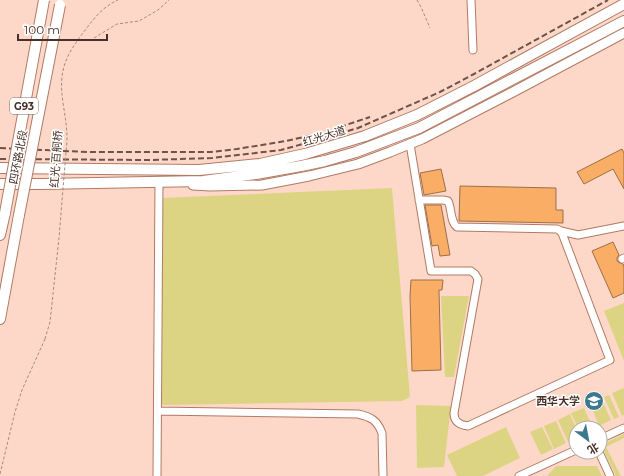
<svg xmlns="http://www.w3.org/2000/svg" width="624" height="476" viewBox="0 0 624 476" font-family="Montserrat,'Noto Sans SC',sans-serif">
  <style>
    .green { fill: #ddd483 }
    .building { fill: #faad65; stroke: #9b7048 }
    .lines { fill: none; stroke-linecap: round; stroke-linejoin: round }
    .minor-casing { stroke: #b27a64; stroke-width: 9 }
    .major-casing { stroke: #b27a64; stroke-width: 11 }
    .highway-casing { stroke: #b27a64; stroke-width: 12 }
    .path { stroke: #a8897d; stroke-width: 1; stroke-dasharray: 3 2; stroke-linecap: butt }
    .minor { stroke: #fff; stroke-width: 7 }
    .major { stroke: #fff; stroke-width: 9 }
    .highway { stroke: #fff; stroke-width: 10 }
    .rail { stroke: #6e5349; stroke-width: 2; stroke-dasharray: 6 3; stroke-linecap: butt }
    .highway-bridge-casing { stroke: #b27a64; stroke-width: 12; stroke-linecap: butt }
    .path-bridge { stroke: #a8897d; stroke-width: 1; stroke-dasharray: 3 2; stroke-linecap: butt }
    .highway-bridge { stroke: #fff; stroke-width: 10 }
    .labels { text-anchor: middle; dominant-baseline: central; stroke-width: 3; stroke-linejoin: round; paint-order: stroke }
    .shield { fill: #fff; stroke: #806f68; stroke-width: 1 }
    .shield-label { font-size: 10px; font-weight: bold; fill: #493128 }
    .street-label { font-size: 11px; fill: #493128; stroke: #fff }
    .poi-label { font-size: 11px; font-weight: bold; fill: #493128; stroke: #fff; text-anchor: end }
  </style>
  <rect width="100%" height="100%" fill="#fdd8c9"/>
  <path class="green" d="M392,188L410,397L402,401L162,405L161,390V198Z
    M441,296H469L454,377H445Z
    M624,303V361L604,311Z
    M624,388V415L622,416L612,393Z
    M609,395L619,417L614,419L604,397Z
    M601,398L611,420L599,426L590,403Z
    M416,405L451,406L444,467L417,468Z
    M584,408L593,428H578L571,413Z
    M570,414L576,428V438L568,442L558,420Z
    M556,421L566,443L554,449L544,426Z
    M506,427L520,458L483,476H457L447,455Z
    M542,427L553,449L541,455L530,432Z
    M624,434V438L606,447L621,476H616L601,445Z
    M556,466H597L602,476H547L548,475Z"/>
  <path class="building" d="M622,149L624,153V189L613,169L584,184L577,172Z
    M441,169L446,191L424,195L420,173Z
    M460,186L556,188V210H563V223L459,221Z
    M425,205H441L450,255L440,256L438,245L432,246Z
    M613,242L619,255L617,258V261L620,263L623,264L624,267V293L613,298L592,251Z
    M411,280H443L442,290H439L441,370L412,371L410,296Z"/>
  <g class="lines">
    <g class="minor-casing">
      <path id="minor" d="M471,0L473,50
        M410,144L431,271H471L475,274L478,279L454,413C454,422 460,425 468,426L610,360L562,233L559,230L557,229L457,227C450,222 452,209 448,201L443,200H419
        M561,231L578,235L624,226
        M622,259L624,258
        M158,411L358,414C371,417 377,420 382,433L383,476
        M600,439L624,428
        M599,452L610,476
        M157,476L159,182
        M519,476L576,450"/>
    </g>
    <g class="major-casing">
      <path id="major" d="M193,185L210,186L262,185L309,176L358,164L390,152L422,139L511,93L624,33"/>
    </g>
    <g class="highway-casing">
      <path id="highway" d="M0,168L199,170L260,164L305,154L365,136L417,115L474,86L624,4
        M0,184H41L203,181L256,174L301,166L325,161L356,152L419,128L624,21
        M0,235L5,213
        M0,319L19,215"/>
    </g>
    <path class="path" d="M417,0L421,7L430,28
      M94,38L117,24L139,21L158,10L169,0
      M0,474L15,412L22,390L45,339"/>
    <use href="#minor" class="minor"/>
    <use href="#major" class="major"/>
    <use href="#highway" class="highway"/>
    <path class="rail" d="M340,127L370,117
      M0,148L87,152H211L237,149L286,141L321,133
      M0,159L150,160L212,158L281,150L321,139L358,128L440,92L474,74L608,0"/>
    <g class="highway-bridge-casing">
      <path id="highway-bridge" d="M5,213L44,0
        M19,215L60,5"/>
    </g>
    <path class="path-bridge" d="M45,339L50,322L59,238L67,140C67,126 65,116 63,103C58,69 66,55 86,29C95,17 104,6 118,0"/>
    <use href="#highway-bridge" class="highway-bridge"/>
  </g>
  <defs>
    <g id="university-disc" transform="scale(1)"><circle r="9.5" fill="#3b798e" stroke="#fff"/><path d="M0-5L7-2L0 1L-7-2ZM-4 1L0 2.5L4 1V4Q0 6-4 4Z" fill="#fff"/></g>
  </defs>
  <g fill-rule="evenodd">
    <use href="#university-disc" x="594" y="401"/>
  </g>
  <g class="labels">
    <rect class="shield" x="10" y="98" width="28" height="16" rx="3"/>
    <g class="shield-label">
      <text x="24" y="106">G93</text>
    </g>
    <g class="street-label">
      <text transform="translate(324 136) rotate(-17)">红光大道</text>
      <text transform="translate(18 157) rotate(-79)">四环路北段</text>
      <text transform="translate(56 159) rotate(-86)">红光·百舸桥</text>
    </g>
    <g class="poi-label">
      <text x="580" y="401">西华大学</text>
    </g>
  </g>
  <g transform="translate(588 440) rotate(148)"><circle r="19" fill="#ffffff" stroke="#b6ada9"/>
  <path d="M0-3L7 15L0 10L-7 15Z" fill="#3b798e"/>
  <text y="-6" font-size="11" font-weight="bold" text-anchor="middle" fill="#493128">北</text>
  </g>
  <path d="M18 34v6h89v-6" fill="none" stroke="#493128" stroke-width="2"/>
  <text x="24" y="34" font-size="12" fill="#493128" stroke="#ffffff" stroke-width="3" paint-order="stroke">100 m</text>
</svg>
